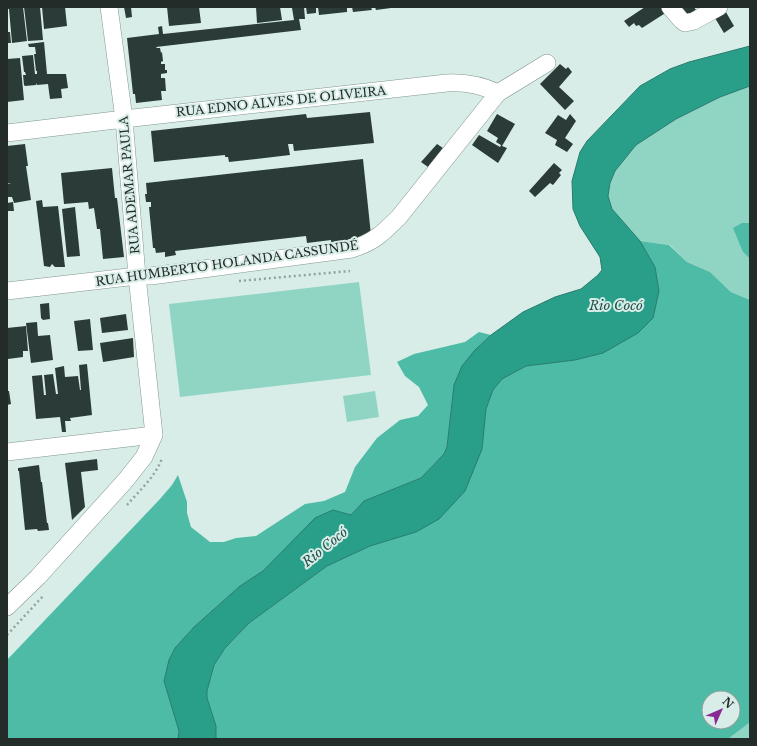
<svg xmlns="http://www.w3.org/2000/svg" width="757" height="746" viewBox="0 0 757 746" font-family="'Libre Baskerville',serif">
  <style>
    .green { fill: #90d5c4 }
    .forest { fill: #4dbba5; fill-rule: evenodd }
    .water { fill: #299f8a; stroke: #287c6d }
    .building { fill: #2b3c38 }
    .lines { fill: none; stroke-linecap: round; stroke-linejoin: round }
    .street-casing { stroke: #829690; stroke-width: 18 }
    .path { stroke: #92a29e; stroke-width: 2.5; stroke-dasharray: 2 3; stroke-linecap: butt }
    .street { stroke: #fff; stroke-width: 17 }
    .labels { text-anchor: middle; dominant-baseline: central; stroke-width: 4; stroke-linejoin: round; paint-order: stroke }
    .street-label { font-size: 12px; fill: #242c2a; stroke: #d8ede7 }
    .water-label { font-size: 13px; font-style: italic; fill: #215047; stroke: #d8ede7 }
  </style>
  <rect width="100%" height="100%" fill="#d8ede7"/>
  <path class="green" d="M750,86V223H742L743,252L750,259V300L731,292L710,272L687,262L670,245L640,241L612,209L608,196L610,183L615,171L636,145L676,119L720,97Z
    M359,282L371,375L180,397L169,304Z
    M375,391L379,417L347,422L343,396Z
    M749,722L750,739H728Z"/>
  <path class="forest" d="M742,223H750V259L743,252L733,228Z
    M640,241L669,245L687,262L710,272L731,292L750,300V722L728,739H216V726L207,698V691L214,665L225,648L249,623L327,566L370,546L416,532L482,449L486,409L493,390L502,379L526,366L575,360L638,333L653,318L659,291L655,267ZM709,698H733V722H709Z
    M479,332L491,335L475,350L454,385L447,447L444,454L421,478L364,501L351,515L333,510L263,571L240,586L194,627L175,648L164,681L179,731L178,739H7V660L160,499L172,485L178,475L187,502V513L191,527L210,542H224L236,538L256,536L305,504L324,501L345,492L355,467L377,438L400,420L418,416L428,405L419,387L405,376L397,362L414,354L465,342Z"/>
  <path class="water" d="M750,46V86L720,97L676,119L636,145L615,171L610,183L608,196L612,209L640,241L655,267L659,291L653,318L638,333L603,353L575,360L526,366L502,379L493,390L486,409L482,449L465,491L439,519L416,532L370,546L327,566L249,623L225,648L214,665L207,691V698L216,726V739H178L179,731L164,681L169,660L175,648L194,627L240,586L263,571L315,518L333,510L351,515L364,501L421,478L444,454L447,447L454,385L462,366L475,350L491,335L523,312L555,297L581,289L598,275L602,270L600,257L580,226L573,209L572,181L580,152L587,141L640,86L670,69L689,62Z"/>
  <path class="building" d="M7,7H23L27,41L12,43L9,9H7Z
    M24,7H40L43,40L28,41Z
    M42,7H65L67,26L44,29Z
    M124,7H131L132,17L126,18Z
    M167,7H199L201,23L169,26Z
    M256,7H280L282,20L257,23Z
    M304,7L305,19H299L301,30L156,47L157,48H160L161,53L162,52L163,61L161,62V64H165V70H167V73L161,74V78H165L166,91H161L162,100L136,103L135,94H133L127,38L159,34L158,27L162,26L163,34L294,20L292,8Z
    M306,7H316V13L307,14Z
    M318,7H347V12L319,15Z
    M352,7H371L372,10L353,12Z
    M375,7H391V8L376,10Z
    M645,7H663L667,12L642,28L639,25L636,26L634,23L629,27L624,21Z
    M674,7H694L698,13L683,19Z
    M723,7L734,26L724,33L712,13Z
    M7,32H10L11,43H7Z
    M44,42L47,74H66L68,88L61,89L62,98L50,99L48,84L37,85V83L36,85L25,86L24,85L23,75H26L25,72H24L22,56L33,55L35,74H37V71H36L34,54H36L35,47H29L28,44Z
    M20,58L24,100L7,102V59Z
    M560,64L566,69L568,67L572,72L559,87L574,101L565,110L540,84Z
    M370,112L374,143L294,151L293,144H288L290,155L229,162L228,157H225V155L154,162L151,131L306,114L307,118Z
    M497,114L515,124L502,146L507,148L498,163L472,145L479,135L500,147L501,145L496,142L498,138L487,131Z
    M570,114L576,121L565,138L573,144L567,152L555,145L557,140L545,133L558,115L566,120Z
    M25,144L28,166H26L31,200L14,203L12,197H7V184L11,183H7V158H8L7,146Z
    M437,144L443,148L428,167L421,162Z
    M363,159L371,235L342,241L331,242V240L307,243L306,236L175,251L176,255L165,257V252L156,253L155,248H153L149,207H151V202H146L145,194H147L146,183Z
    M554,163L562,170L559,173L561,175L553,185L550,183L535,197L529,191Z
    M112,168L115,198H117L124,257L103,259L100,229H97L94,208L89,209L88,202L64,204L61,173Z
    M42,200L43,207L58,206L65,267H55L52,264L50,267L44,266L36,201Z
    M13,202L14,211H7V203Z
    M75,207L80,256L67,257L62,209Z
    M49,303L50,319L43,320L41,318L40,304Z
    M126,314L128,330L102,333L100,318Z
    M90,319L93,350L78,351L74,321Z
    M37,322L38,336L50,335L53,360L31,363L26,323Z
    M26,326L28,351H23V357L8,359L7,328Z
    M133,338L134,357L103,362L100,343Z
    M87,364L92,415L70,418L71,421H65L66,432H62L60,417L36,419L32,376L42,375L44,395H46L44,375L53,374L56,394H58L55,368L64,366L65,377L78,376L80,390H81L79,365Z
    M7,391H9L11,404L7,405Z
    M97,459L98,470L81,472L85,507L72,520L65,463Z
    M39,465L41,482H42L47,523H48L49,530L38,531L37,529L25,530L19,471H18V468Z"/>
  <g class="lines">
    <g class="street-casing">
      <path id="street" d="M109,7L124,119L137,276L154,435
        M670,7L681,20L685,23L694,21L719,7
        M7,133L124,119L447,83C466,82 481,85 498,93L547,63
        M7,291L137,276H151L352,249C374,242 383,233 399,217L498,93
        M7,452L154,435
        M7,607L38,577L125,481L144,457L154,435"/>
    </g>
    <path class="path" d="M239,281L350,271
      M127,505C139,491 156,476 162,458
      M7,635L44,595"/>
    <use href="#street" class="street"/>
  </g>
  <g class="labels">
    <g class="street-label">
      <text transform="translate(281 101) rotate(-6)">RUA EDNO ALVES DE OLIVEIRA</text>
      <text transform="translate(129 185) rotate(-95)">RUA ADEMAR PAULA</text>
      <text transform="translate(227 263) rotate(-8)">RUA HUMBERTO HOLANDA CASSUNDÉ</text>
    </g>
    <g class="water-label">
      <text x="616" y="305">Rio Cocó</text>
      <text transform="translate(325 547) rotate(-39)">Rio Cocó</text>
    </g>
  </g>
  <rect width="757" height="746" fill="none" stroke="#242c2a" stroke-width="16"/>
  <g transform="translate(721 710) rotate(45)"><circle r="19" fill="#d8ede7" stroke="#90a09b"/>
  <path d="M0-3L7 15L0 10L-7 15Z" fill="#892a94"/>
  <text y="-6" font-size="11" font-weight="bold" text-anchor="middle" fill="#242c2a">N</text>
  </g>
</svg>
